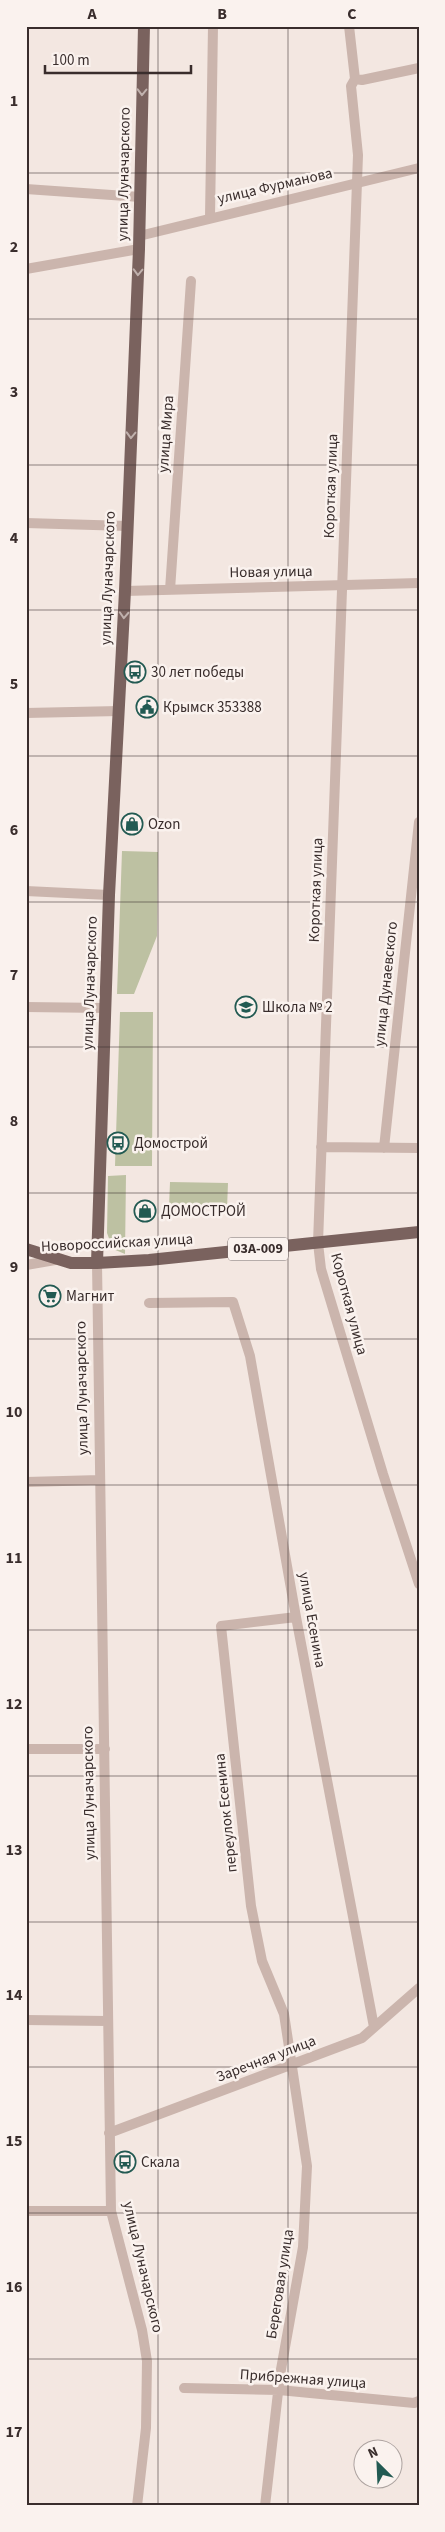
<svg xmlns="http://www.w3.org/2000/svg" width="445" height="2532" viewBox="0 0 445 2532" font-family="'Source Sans 3',sans-serif">
  <style>
    .green { fill: #bdc1a2 }
    .lines { fill: none; stroke-linecap: round; stroke-linejoin: round }
    .minor { stroke: #cbb5ad; stroke-width: 10 }
    .major { stroke: #7a625e; stroke-width: 12 }
    .oneway { stroke: #c0b1ad }
    .grid { fill: none; stroke: #392d2c; stroke-width: 1; stroke-opacity: 0.55 }
    .labels { text-anchor: middle; dominant-baseline: central; stroke-width: 5; stroke-linejoin: round; paint-order: stroke }
    .shield { fill: #faf2ee; stroke: #736866; stroke-width: 1 }
    .shield-label { font-size: 14px; font-weight: bold; fill: #392d2c }
    .street-label { font-size: 15px; fill: #392d2c; stroke: #faf2ee }
    .poi-label { font-size: 15px; fill: #392d2c; stroke: #faf2ee; text-anchor: start }
    .neatline { fill: none; stroke: #392d2c; stroke-width: 2 }
    .grid-label { font-size: 16px; text-anchor: middle; font-weight: bold; fill: #392d2c }
  </style>
  <rect width="100%" height="100%" fill="#f3e7e1"/>
  <path class="green" d="M122,851L158,852L157,936L134,994H117Z
    M120,1012H153L152,1166H115Z
    M126,1175L125,1254L113,1249L107,1233L108,1176Z
    M170,1182L228,1183L227,1209L169,1207Z"/>
  <g class="lines">
    <path class="minor" d="M349,26L355,79L362,80L419,68
      M355,79L351,86L358,155L318,1243L321,1269L383,1474L419,1584
      M26,189L140,197
      M210,217L213,26
      M139,236L419,168
      M26,269L139,249
      M26,523L127,526
      M170,590L191,281
      M125,591L419,583
      M26,713L119,711
      M26,891L109,895
      M26,1007L105,1008
      M321,1147L419,1148
      M384,1148L419,822
      M97,1263L111,2211L142,2330L147,2361L146,2428L137,2506
      M26,1265L55,1260
      M149,1303L233,1302L250,1356L296,1617L374,2027
      M26,1482L100,1480
      M26,1749H105
      M26,2020L107,2021
      M109,2133L362,2038L419,1988
      M26,2211H111
      M184,2388L279,2390L414,2403L419,2401
      M265,2506L280,2375L303,2247L307,2166L284,2014L262,1961L251,1906L221,1626L296,1617"/>
    <path class="major" d="M26,1249L71,1263H97L149,1260L419,1232
      M97,1263L109,895L125,591L139,249L144,26"/>
  </g>
  <defs><path id="oneway-chevron" d="M-2-3.5L2.5 0L-2 3.5" fill="none" stroke-width="1.6" stroke-linecap="round" stroke-linejoin="round" transform="scale(1.25)"/></defs>
  <g class="oneway">
    <use href="#oneway-chevron" transform="translate(142 92) rotate(91)"/>
    <use href="#oneway-chevron" transform="translate(138 272) rotate(92)"/>
    <use href="#oneway-chevron" transform="translate(131 435) rotate(92)"/>
    <use href="#oneway-chevron" transform="translate(124 615) rotate(93)"/>
  </g>
  <path class="grid" d="M158,26V2506M288,26V2506M26,173H419M26,319H419M26,465H419M26,610H419M26,756H419M26,902H419M26,1047H419M26,1193H419M26,1339H419M26,1485H419M26,1630H419M26,1776H419M26,1922H419M26,2067H419M26,2213H419M26,2359H419"/>
  <defs>
    <g id="bus-ring" transform="scale(1.125)"><circle r="9.5" fill="#faf2ee" stroke="#225a52" stroke-width="1.5"/><path d="M-5-6H5V4H4V6H2V4H-2V6H-4V4H-5ZM-3.5-4V0h7V-4ZM-3.5 1.2v1.5H-2V1.2ZM2 1.2v1.5H3.5V1.2Z" fill="#225a52"/></g>
    <g id="civic-ring" transform="scale(1.125)"><circle r="9.5" fill="#faf2ee" stroke="#225a52" stroke-width="1.5"/><path d="M-.6-6.5H3V-4.5H.6V-3L4-1V1h2V6H-6V1h2V-1L-.6-3ZM-1.2 2.5V6h2.4V2.5Z" fill="#225a52"/></g>
    <g id="shop-ring" transform="scale(1.125)"><circle r="9.5" fill="#faf2ee" stroke="#225a52" stroke-width="1.5"/><path d="M-5-2.5h2.3a2.7 3.5 0 0 1 5.4 0H5L5.5 6h-11ZM-1.5-2.5h3a1.5 2.3 0 0 0-3 0Z" fill="#225a52"/></g>
    <g id="school-ring" transform="scale(1.125)"><circle r="9.5" fill="#faf2ee" stroke="#225a52" stroke-width="1.5"/><path d="M0-5L7-2L0 1L-7-2ZM-4 1L0 2.5L4 1V4Q0 6-4 4Z" fill="#225a52"/></g>
    <g id="supermarket-ring" transform="scale(1.125)"><circle r="9.5" fill="#faf2ee" stroke="#225a52" stroke-width="1.5"/><path d="M-6-5.5h2.5l.6 2H6L4.5 2H-2.5L-4.4-4H-6ZM-1.5 3.2a1.3 1.3 0 1 0 .1 0ZM3 3.2a1.3 1.3 0 1 0 .1 0Z" fill="#225a52"/></g>
  </defs>
  <g fill-rule="evenodd">
    <use href="#bus-ring" x="135" y="672"/>
    <use href="#civic-ring" x="147" y="707"/>
    <use href="#shop-ring" x="132" y="824"/>
    <use href="#school-ring" x="246" y="1007"/>
    <use href="#bus-ring" x="118" y="1143"/>
    <use href="#shop-ring" x="145" y="1211"/>
    <use href="#supermarket-ring" x="50" y="1296"/>
    <use href="#bus-ring" x="125" y="2162"/>
  </g>
  <g class="labels">
    <rect class="shield" x="228" y="1237.5" width="60" height="23" rx="4"/>
    <g class="shield-label">
      <text x="258" y="1249">03А-009</text>
    </g>
    <g class="street-label">
      <text transform="translate(124 174) rotate(-89)">улица Луначарского</text>
      <text transform="translate(275 186) rotate(-13)">улица Фурманова</text>
      <text transform="translate(166 434) rotate(-86)">улица Мира</text>
      <text transform="translate(331 486) rotate(-88)">Короткая улица</text>
      <text transform="translate(271 572) rotate(-1)">Новая улица</text>
      <text transform="translate(108 578) rotate(-88)">улица Луначарского</text>
      <text transform="translate(316 890) rotate(-88)">Короткая улица</text>
      <text transform="translate(90 983) rotate(-88)">улица Луначарского</text>
      <text transform="translate(386 984) rotate(-84)">улица Дунаевского</text>
      <text transform="translate(117 1243) rotate(-3)">Новороссийская улица</text>
      <text transform="translate(349 1304) rotate(75)">Короткая улица</text>
      <text transform="translate(82 1388) rotate(-91)">улица Луначарского</text>
      <text transform="translate(312 1620) rotate(80)">улица Есенина</text>
      <text transform="translate(89 1793) rotate(-91)">улица Луначарского</text>
      <text transform="translate(226 1813) rotate(-96)">переулок Есенина</text>
      <text transform="translate(266 2059) rotate(-21)">Заречная улица</text>
      <text transform="translate(143 2267) rotate(77)">улица Луначарского</text>
      <text transform="translate(280 2284) rotate(-81)">Береговая улица</text>
      <text transform="translate(303 2379) rotate(4)">Прибрежная улица</text>
    </g>
    <g class="poi-label">
      <text x="151" y="672">30 лет победы</text>
      <text x="163" y="707">Крымск 353388</text>
      <text x="148" y="824">Ozon</text>
      <text x="262" y="1007">Школа № 2</text>
      <text x="134" y="1143">Домострой</text>
      <text x="161" y="1211">ДОМОСТРОЙ</text>
      <text x="66" y="1296">Магнит</text>
      <text x="141" y="2162">Скала</text>
    </g>
  </g>
  <rect width="445" height="2532" fill="none" stroke="#faf2ee" stroke-width="55"/>
  <g transform="translate(378 2464) rotate(336)"><circle r="24" fill="#faf2ee" stroke="#ada3a0"/>
  <path d="M0-4L9 19L0 12L-9 19Z" fill="#225a52"/>
  <text y="-8" font-size="14" font-weight="bold" text-anchor="middle" fill="#392d2c">N</text>
  </g>
  <path d="M45 65v8h146v-8" fill="none" stroke="#392d2c" stroke-width="2.5"/>
  <text x="52" y="65" font-size="15" fill="#392d2c" stroke="#faf2ee" stroke-width="4" paint-order="stroke">100 m</text>
  <rect x="28" y="28" width="390" height="2476" class="neatline"/>
  <g class="grid-label">
    <text x="92" y="19">A</text>
    <text x="222" y="19">B</text>
    <text x="352" y="19">C</text>
    <text x="14" y="106">1</text>
    <text x="14" y="252">2</text>
    <text x="14" y="397">3</text>
    <text x="14" y="543">4</text>
    <text x="14" y="689">5</text>
    <text x="14" y="835">6</text>
    <text x="14" y="980">7</text>
    <text x="14" y="1126">8</text>
    <text x="14" y="1272">9</text>
    <text x="14" y="1417">10</text>
    <text x="14" y="1563">11</text>
    <text x="14" y="1709">12</text>
    <text x="14" y="1855">13</text>
    <text x="14" y="2000">14</text>
    <text x="14" y="2146">15</text>
    <text x="14" y="2292">16</text>
    <text x="14" y="2437">17</text>
  </g>
</svg>
